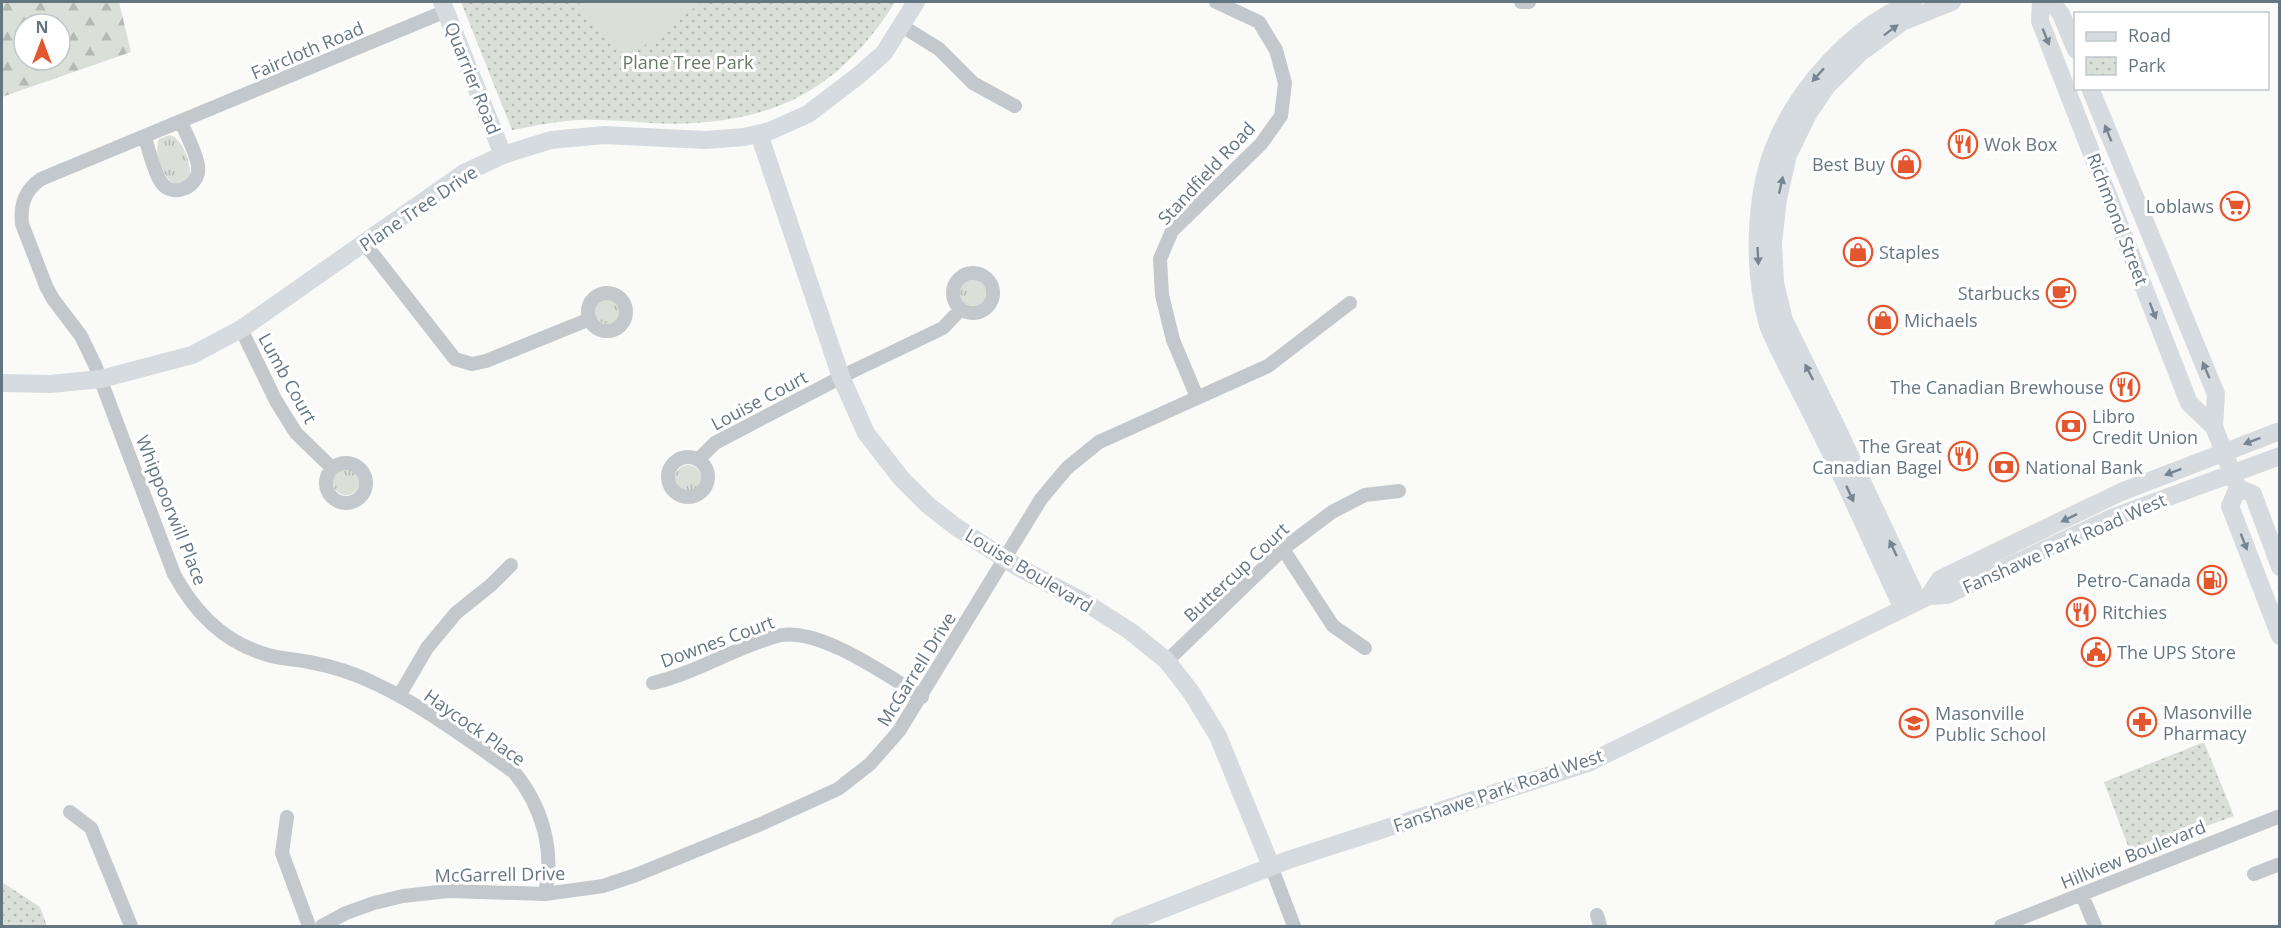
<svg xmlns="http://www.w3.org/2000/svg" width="2281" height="928" viewBox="0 0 2281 928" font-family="'Open Sans',sans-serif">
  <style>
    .grass { fill: url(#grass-tufts) }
    .forest { fill: url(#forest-firs); fill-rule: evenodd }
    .park { fill: url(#park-dots) }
    .pitch { fill: #dadfd7 }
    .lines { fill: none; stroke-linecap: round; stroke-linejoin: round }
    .street { stroke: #c3c8cc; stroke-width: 14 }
    .secondary { stroke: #d6dbdf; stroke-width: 18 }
    .oneway { fill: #768591 }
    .labels { text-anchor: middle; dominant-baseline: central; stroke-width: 6; stroke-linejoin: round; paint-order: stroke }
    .street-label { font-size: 18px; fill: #657683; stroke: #fff }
    .park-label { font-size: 18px; fill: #687a64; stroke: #fff }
    .poi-label { font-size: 18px; fill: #657683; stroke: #fff; text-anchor: start }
  </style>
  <defs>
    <pattern id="grass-tufts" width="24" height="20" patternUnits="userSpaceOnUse" patternTransform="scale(1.5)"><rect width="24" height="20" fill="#dadfd7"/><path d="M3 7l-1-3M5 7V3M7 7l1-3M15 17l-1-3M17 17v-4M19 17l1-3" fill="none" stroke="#b4b9b4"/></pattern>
    <pattern id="forest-firs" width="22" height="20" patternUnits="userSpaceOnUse" patternTransform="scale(1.5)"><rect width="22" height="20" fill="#dadfd7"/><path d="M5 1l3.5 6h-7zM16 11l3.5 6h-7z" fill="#b4b9b4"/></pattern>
    <pattern id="park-dots" width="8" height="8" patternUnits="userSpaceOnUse" patternTransform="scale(1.5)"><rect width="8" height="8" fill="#dadfd7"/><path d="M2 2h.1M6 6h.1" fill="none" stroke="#b4b9b4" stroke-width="1.8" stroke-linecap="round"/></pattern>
  </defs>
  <rect width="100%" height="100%" fill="#fafaf8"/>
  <path class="grass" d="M170,135C184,140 191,164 190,178L184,184L175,185C162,176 153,153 159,139Z
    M960 293a13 13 0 1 1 26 0a13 13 0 1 1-26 0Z
    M595 311a13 13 0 1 1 26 0a13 13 0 1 1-26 0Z
    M675 478a13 13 0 1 1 26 0a13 13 0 1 1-26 0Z
    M333 482a13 13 0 1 1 26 0a13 13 0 1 1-26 0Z"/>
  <path class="forest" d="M2,2H119L131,52L2,97ZM24,24H60V60H24Z"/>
  <path class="park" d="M461,2H895C846,80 787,118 694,123C656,126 617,118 579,120C557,121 534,126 512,130Z
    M2204,742L2234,816L2131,854L2104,782Z
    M2,882L40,907L47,926H2Z"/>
  <path class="pitch" d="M578,2H702L624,61Z"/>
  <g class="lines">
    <path class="street" d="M1521,2H1529
      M446,11L41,179C25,190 20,204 22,224L46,286L53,299L81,336L95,365L174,574C195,613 224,643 268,655C281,659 295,659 309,662C331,666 354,673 374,683C422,705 471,742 514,772C542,806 555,850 545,894
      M902,26L939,49L973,83L1015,106
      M145,138C149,150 154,172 161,182C173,200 201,186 198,166C196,152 187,136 181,122
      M365,244L455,359L472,364L486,361L590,319
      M953 293a20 20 0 1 1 40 0a20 20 0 1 1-40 0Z
      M588 312a19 19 0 1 1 38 0a19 19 0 1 1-38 0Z
      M241,329L276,401L296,433L332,468
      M1197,397L1173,340L1162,295L1160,259L1172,231L1261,144L1281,116L1285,83L1276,50L1259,22L1216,2
      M668 477a20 20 0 1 1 40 0a20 20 0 1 1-40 0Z
      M698,460L715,443L853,371L943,328L961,309
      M326 483a20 20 0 1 1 40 0a20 20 0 1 1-40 0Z
      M1283,549L1333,626L1365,648
      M1167,661L1283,549L1332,512L1365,495L1399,491
      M653,683C696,673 734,648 777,636C817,625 888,676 922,697
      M399,696L427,648L456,613L491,585L511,565
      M70,812L91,828L131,926
      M287,817L282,853L309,926
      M1271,866L1294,926
      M2254,874L2280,864
      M2082,895L2095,926
      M1597,915L1600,926
      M322,926L346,913L374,903L403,896L448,891L545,894L603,886L636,875L761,824L838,789L870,764L899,731L1041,499L1067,468L1099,442L1268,366L1350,303
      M2001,926L2280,816"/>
    <path class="secondary" d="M442,2L503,155
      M2041,2L2040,21L2189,403L2214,427
      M2051,2L2061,14L2076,50
      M2090,88L2216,394L2214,427L2238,488L2230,506L2280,636
      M759,134L841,377L866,433L901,478L929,506L956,527L1016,566L1086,603L1130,631L1167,661L1191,692L1218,736L1271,866
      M2,383L50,384L101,379L192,355L241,329L464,173L503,155L551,140L604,135L706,140L744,137L770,131L808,114L859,75L884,53L916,2
      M2238,488L2253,494L2280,567
      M1929,596L1940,579L2121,492L2280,431
      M1918,601L1837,428L1784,320L1775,283L1773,243L1778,199L1788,155L1808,114L1827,86L1860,53L1902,22L1952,2
      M1903,609C1876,551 1850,492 1822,435C1811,412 1799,389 1787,366C1781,353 1773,339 1768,325C1753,273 1754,201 1773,150C1796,89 1853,26 1913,2
      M1120,926L1288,860L1588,763L1929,596L1947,595L2114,517L2280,456"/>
  </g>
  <defs><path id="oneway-solid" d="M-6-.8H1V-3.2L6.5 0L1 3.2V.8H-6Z" transform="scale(1.5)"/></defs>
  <g class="oneway">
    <use href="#oneway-solid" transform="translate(1891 30) rotate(-37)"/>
    <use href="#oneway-solid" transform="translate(2046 37) rotate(68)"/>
    <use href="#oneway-solid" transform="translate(1818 75) rotate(132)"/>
    <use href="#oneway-solid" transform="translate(2108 133) rotate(-112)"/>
    <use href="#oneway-solid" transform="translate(1781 185) rotate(-77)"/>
    <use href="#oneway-solid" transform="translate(1758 256) rotate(87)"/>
    <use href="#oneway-solid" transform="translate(2153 311) rotate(69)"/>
    <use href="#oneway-solid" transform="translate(2206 370) rotate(-113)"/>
    <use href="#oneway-solid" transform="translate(1809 372) rotate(-117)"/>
    <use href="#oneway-solid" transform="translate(2252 441) rotate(159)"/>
    <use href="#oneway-solid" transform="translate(2173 472) rotate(159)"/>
    <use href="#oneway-solid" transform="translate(1850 494) rotate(65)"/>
    <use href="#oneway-solid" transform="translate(2069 518) rotate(154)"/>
    <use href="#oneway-solid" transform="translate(2244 542) rotate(69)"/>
    <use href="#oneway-solid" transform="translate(1893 548) rotate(-115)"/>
  </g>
  <defs>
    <g id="restaurant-ring" transform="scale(1.5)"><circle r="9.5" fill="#fff" stroke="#e4572e" stroke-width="1.5"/><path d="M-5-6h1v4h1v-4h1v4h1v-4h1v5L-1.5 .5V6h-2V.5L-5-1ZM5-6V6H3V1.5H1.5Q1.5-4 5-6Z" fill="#e4572e"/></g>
    <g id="shop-ring" transform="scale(1.5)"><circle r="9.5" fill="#fff" stroke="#e4572e" stroke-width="1.5"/><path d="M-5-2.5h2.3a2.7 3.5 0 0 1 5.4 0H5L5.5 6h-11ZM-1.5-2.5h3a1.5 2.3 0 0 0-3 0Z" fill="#e4572e"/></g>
    <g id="supermarket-ring" transform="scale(1.5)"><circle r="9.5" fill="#fff" stroke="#e4572e" stroke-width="1.5"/><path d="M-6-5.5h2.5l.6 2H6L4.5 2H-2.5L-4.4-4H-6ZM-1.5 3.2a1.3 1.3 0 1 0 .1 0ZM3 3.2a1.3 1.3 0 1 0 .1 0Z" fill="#e4572e"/></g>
    <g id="cafe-ring" transform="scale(1.5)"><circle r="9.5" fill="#fff" stroke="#e4572e" stroke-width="1.5"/><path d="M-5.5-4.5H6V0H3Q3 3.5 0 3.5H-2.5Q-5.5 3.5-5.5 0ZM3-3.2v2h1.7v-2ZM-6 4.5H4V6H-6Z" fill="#e4572e"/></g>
    <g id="bank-ring" transform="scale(1.5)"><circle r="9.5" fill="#fff" stroke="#e4572e" stroke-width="1.5"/><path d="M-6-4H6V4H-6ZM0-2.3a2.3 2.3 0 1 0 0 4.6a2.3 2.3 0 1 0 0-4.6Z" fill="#e4572e"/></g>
    <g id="fuel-ring" transform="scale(1.5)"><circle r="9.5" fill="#fff" stroke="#e4572e" stroke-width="1.5"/><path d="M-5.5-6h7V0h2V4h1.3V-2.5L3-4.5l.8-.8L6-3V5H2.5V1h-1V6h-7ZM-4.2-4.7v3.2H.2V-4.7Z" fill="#e4572e"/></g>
    <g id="civic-ring" transform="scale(1.5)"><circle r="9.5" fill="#fff" stroke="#e4572e" stroke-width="1.5"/><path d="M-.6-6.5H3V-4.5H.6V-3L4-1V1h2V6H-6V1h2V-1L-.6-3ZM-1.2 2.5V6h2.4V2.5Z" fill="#e4572e"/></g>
    <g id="pharmacy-ring" transform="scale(1.5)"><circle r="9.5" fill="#fff" stroke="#e4572e" stroke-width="1.5"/><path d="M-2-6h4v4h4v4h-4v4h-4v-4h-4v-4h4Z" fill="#e4572e"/></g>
    <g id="school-ring" transform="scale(1.5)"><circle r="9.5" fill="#fff" stroke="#e4572e" stroke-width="1.5"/><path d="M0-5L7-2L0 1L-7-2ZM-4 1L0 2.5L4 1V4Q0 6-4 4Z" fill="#e4572e"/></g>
  </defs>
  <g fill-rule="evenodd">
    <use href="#restaurant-ring" x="1963" y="144"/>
    <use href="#shop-ring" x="1906" y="164"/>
    <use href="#supermarket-ring" x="2235" y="206"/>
    <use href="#shop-ring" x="1858" y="252"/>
    <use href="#cafe-ring" x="2061" y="293"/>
    <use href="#shop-ring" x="1883" y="320"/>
    <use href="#restaurant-ring" x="2125" y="387"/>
    <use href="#bank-ring" x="2071" y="426"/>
    <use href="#restaurant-ring" x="1963" y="456"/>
    <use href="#bank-ring" x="2004" y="467"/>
    <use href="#fuel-ring" x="2212" y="580"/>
    <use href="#restaurant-ring" x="2081" y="612"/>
    <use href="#civic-ring" x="2096" y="652"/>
    <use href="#pharmacy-ring" x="2142" y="722"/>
    <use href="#school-ring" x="1914" y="723"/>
  </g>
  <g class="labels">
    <g class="street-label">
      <text transform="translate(307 50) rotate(-23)">Faircloth Road</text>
      <text transform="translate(473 78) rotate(68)">Quarrier Road</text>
      <text transform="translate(1206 173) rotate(-47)">Standfield Road</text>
      <text transform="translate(418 208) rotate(-34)">Plane Tree Drive</text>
      <text transform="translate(2118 219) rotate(69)">Richmond Street</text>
      <text transform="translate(288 378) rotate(61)">Lumb Court</text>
      <text transform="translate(759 400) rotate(-28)">Louise Court</text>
      <text transform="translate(172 510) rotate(68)">Whippoorwill Place</text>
      <text transform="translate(2064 543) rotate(-24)">Fanshawe Park Road West</text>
      <text transform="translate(1029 570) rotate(31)">Louise Boulevard</text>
      <text transform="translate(1236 572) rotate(-43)">Buttercup Court</text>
      <text transform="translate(717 641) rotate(-20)">Downes Court</text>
      <text transform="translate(916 669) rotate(-58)">McGarrell Drive</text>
      <text transform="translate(475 727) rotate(35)">Haycock Place</text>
      <text transform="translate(1498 790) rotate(-19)">Fanshawe Park Road West</text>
      <text transform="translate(2133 854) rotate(-22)">Hillview Boulevard</text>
      <text transform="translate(500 874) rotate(-1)">McGarrell Drive</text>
    </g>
    <g class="park-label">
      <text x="688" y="62">Plane Tree Park</text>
    </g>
    <g class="poi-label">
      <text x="1984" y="144">Wok Box</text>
      <text x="1885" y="164" text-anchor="end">Best Buy</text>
      <text x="2214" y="206" text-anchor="end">Loblaws</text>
      <text x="1879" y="252">Staples</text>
      <text x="2040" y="293" text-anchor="end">Starbucks</text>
      <text x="1904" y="320">Michaels</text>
      <text x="2104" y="387" text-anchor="end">The Canadian Brewhouse</text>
      <text x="2092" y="416">Libro<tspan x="2092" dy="21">Credit Union</tspan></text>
      <text x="1942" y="446" text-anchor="end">The Great<tspan x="1942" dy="21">Canadian Bagel</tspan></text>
      <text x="2025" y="467">National Bank</text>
      <text x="2191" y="580" text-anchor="end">Petro-Canada</text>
      <text x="2102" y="612">Ritchies</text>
      <text x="2117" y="652">The UPS Store</text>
      <text x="2163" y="712">Masonville<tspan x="2163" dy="21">Pharmacy</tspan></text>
      <text x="1935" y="713">Masonville<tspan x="1935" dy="21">Public School</tspan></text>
    </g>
  </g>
  <rect width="2281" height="928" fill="none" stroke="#657683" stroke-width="6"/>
  <rect x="2074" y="12" width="195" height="78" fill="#ffffff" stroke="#c1c8cd" stroke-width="1.5"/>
  <rect x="2086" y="32" width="30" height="9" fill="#d6dbdf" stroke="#c1c8cd" stroke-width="1.5"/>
  <text x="2128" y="42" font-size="18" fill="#657683">Road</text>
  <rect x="2086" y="57" width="30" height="18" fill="url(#park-dots)" stroke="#c1c8cd" stroke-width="1.5"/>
  <text x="2128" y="72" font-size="18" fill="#657683">Park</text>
  <g transform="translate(42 42)"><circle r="28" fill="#ffffff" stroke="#c1c8cd" stroke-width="1.5"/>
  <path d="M0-4.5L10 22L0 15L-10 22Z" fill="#e4572e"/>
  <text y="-9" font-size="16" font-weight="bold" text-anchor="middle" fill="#657683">N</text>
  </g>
</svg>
